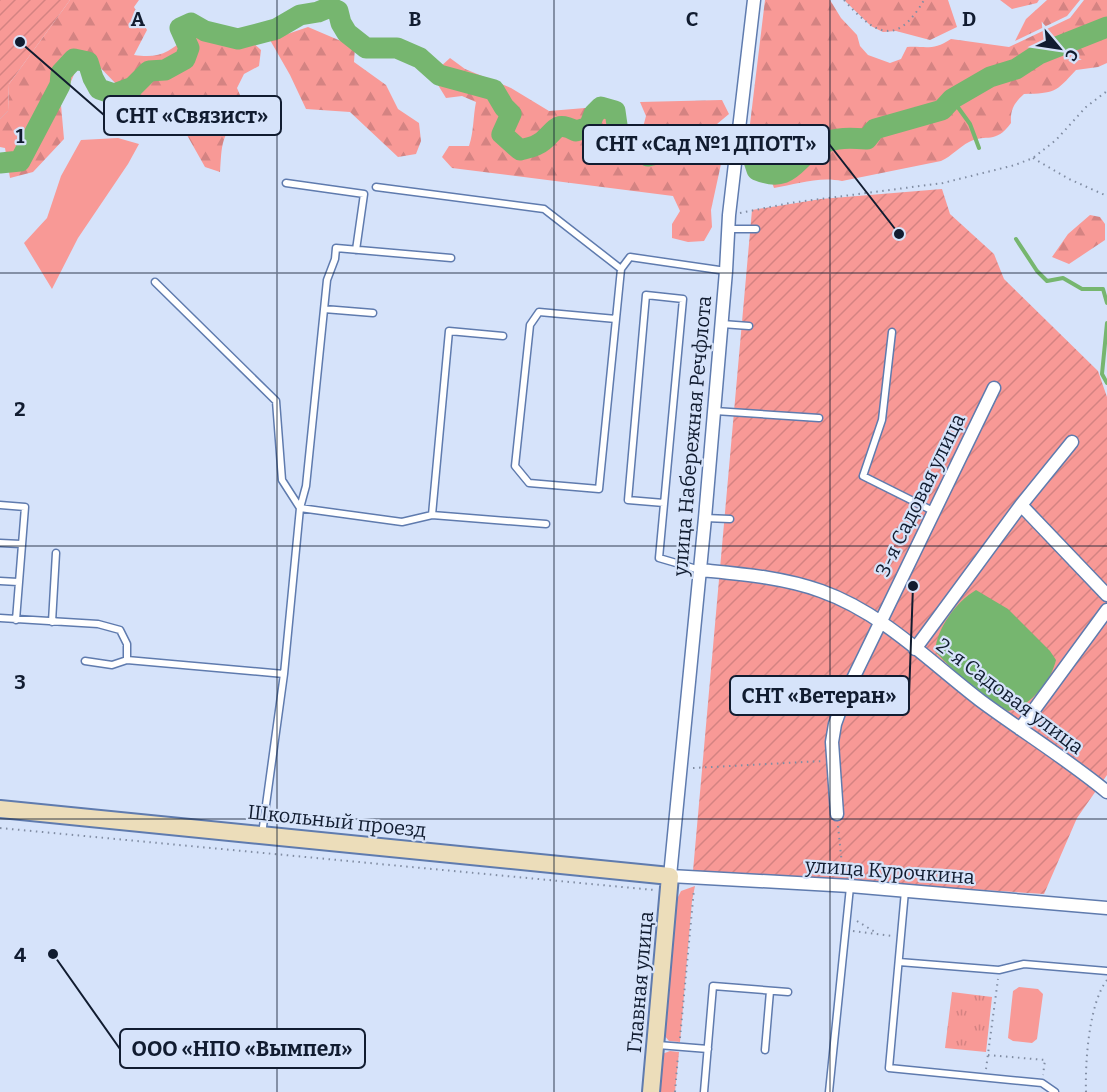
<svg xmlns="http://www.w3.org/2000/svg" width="1107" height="1092" viewBox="0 0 1107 1092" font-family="Bitter,serif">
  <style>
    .grass { fill: #f89996 }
    .forest { fill: url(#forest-firs) }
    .park { fill: url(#park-tufts) }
    .garden { fill: url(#garden-furrows) }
    .water { fill: #76b66f }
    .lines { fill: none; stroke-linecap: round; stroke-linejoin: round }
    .stream { stroke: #76b66f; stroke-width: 4 }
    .river { stroke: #76b66f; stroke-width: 21 }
    .lane-casing { stroke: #5f7bae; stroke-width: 9 }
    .street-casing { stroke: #5f7bae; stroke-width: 15 }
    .secondary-casing { stroke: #5f7bae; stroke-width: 20 }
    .path { stroke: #818da3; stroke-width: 2; stroke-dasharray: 1.5 4.5; stroke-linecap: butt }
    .lane { stroke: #fff; stroke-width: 6 }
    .street { stroke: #fff; stroke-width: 12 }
    .secondary { stroke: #ecddba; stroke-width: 16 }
    .grid { fill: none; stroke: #111c30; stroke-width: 1.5; stroke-opacity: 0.55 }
    .labels { text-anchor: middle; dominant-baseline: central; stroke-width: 4.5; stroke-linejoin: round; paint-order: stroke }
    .street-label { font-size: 20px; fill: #111c30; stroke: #d6e3fa }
    .grid-label { font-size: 20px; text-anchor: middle; font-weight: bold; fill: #111c30; stroke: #d6e3fa; stroke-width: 4.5; stroke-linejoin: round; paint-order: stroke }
    .leader { fill: none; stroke: #111c30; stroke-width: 2 }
    .callout-dot { fill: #111c30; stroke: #d6e3fa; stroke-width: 2 }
    .callout { fill: #d6e3fa; stroke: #111c30; stroke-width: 2 }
    .callout-label { font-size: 21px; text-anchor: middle; font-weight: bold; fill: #111c30 }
  </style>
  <defs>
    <pattern id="forest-firs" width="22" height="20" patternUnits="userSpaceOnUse" patternTransform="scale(1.5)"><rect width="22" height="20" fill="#f89996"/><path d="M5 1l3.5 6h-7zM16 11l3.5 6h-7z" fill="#d48382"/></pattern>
    <pattern id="park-tufts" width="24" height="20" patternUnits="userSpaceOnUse" patternTransform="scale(1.5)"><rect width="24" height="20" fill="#f89996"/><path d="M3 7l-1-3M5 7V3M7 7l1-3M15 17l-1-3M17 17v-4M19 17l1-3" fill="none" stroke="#d48382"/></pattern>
    <pattern id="garden-furrows" width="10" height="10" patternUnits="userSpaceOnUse" patternTransform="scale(1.5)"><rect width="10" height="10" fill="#f89996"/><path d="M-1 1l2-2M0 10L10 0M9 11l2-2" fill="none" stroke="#d48382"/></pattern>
  </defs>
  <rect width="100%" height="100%" fill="#d6e3fa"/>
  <path class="grass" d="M118,138L139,144L128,164L78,238L52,289L24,243L47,218L61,176L81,140Z
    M695,886L692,901L680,1042L669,1041L663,1034L675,903L681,891Z
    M1019,987L1038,989L1043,994L1037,1039L1032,1043L1013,1041L1008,1038L1013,991Z
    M670,1051L679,1052L675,1092H658L662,1054Z"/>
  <path class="forest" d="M70,0H139L134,7L147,30L134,55C160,59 169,52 188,36C191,33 195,28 198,27C218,19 247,37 261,50L259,66L244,74L237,88L243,102V117C220,133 222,146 220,172L205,167L183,128L170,118L154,117L143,107L138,93L128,85L119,87L92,59L78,65L61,105L64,139L33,172L10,178L5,148L0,147V119L8,111L9,84Z
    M765,0H830L841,18L857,35L860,46L868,55L890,63L901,59L907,47C926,46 933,51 951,39L1009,47L1070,18L1084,0H1107V63L1098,67L1076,70C1055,93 1055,93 1024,94C1014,103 1010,110 1011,123C995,145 987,133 969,142C959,147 952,156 941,161L842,181C820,176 796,184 774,188L770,177V164L752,136L750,124Z
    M844,0H948L957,27L930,40L896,31L883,32L871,26Z
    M1000,0H1039L1037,3L1012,9Z
    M1047,0H1080L1067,16L1015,41L1026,19Z
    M308,27L355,47L354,62L386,85L398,109L419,123L421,141L416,154L398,157L350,112L306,109L290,75L270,40Z
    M450,58L465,69L511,88L549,111L597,107L616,119L627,129L642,131L646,116L640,102L722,100L729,114L717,124L708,138L717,149L721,164L711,210L712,227L704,241L688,242L672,238V224L680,211L673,196L452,168L442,157L449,146H469C474,131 473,117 476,102L462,96L446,98L438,85L439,68Z
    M1090,215L1100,217L1105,224V240L1069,264L1052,257L1068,234Z"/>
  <path class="park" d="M952,992L992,997L986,1052L945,1048Z"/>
  <path class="garden" d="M0,0H70L9,84L8,111L0,119Z
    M942,189L950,214L994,254L1004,279L1098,371L1107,397V775L1077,818L1044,894L693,871L752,210L821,199Z"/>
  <path class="water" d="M976,590L1008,609L1050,651L1056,660C1051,681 1030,707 1008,711C982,695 956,675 935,651C937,628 956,602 976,590Z"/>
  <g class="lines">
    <path class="stream" d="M952,99L970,124L979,148
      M1016,239L1037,271L1047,281L1063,278L1082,289H1103L1107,303
      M1107,323L1102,374L1107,383"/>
    <path class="river" d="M745,144L750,149L757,170C793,185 795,156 821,144C837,137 851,138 867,139L875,129L942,110L952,99L990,77L1016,69L1039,54L1107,27
      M0,163L20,161L60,85L61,73L74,59L88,62L93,78L99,89L114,94L133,87L149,71L165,70L185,59L189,48L180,28L191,23L205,31L238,39L276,29L300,15L318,12L330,7L338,11L341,23L347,33L366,48H397L420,58L439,75L494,90L504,107L511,114L502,134L520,150C528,148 536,147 543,141C557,129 556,121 576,131L589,127L594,114L601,107L615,111L618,132L630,147L648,156L671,151L683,143L720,142"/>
    <g class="lane-casing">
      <path id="lane" d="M286,183L364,194L356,250
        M376,187L544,209L621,269
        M728,229H756
        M451,258L336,248L335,259L327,280L306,486L300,508L402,522L432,515L546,524
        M324,309L373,313
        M616,319L599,489L529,483L515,466L530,325L539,312L616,319L621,269L630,257L726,271
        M722,324L749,326
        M892,332L882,420L863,476L933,511
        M715,411L819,418
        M664,503L628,500L646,295L683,299L659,558L700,570
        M0,505L25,507L16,620
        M432,515L449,331L503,336
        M705,518L730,519
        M0,543L21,544
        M0,581L18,582
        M0,618L98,624L120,630L127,644V660L112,665L85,661
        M52,622L56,553
        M127,660L284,674L300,508L282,480L276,401L155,282
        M262,834L284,674
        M905,891L889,1068L1042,1083L1055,1092
        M899,962L999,970L1024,964L1107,971
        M658,1045L708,1049
        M765,1050L770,991
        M704,1092L713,986L788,992
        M829,1092L850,887"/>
    </g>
    <g class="street-casing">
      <path id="street" d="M754,0L729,215L726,271L705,518L670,876L850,886L1107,908
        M1021,505L1107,595
        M700,570C740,574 782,577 821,591C883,613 930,662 981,701C1023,732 1067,759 1107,792
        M915,649L1021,505L1072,442
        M1020,729L1107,610
        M837,814L832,742L835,724L847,691L881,621L994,388"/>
    </g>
    <g class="secondary-casing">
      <path id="secondary" d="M0,809L670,876L651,1092"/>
    </g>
    <path class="path" d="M844,0C875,35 897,47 924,0
      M1033,158L1069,179L1107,196
      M740,213L790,203L943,183L1015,165L1033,158L1056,140L1086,107L1107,91
      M693,768L823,761
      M838,826L843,874
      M0,828L654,890
      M857,921L875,932
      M853,931L892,936
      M680,1038L694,889
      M988,1055L1045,1060L1043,1075
      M986,1069L998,979
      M675,1092L678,1056
      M1086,1092C1085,1062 1089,1003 1107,980"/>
    <use href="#lane" class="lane"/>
    <use href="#street" class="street"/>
    <use href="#secondary" class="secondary"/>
  </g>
  <path class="grid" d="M277,0V1092M554,0V1092M830,0V1092M0,273H1107M0,546H1107M0,819H1107"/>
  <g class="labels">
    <g class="street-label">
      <text transform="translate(692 436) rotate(-85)">улица Набережная Речфлота</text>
      <text transform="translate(920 495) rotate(-64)">3-я Садовая улица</text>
      <text transform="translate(1010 696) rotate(37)">2-я Садовая улица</text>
      <text transform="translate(337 821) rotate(6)">Школьный проезд</text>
      <text transform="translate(890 871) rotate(4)">улица Курочкина</text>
      <text transform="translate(640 982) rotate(-85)">Главная улица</text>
    </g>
  </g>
  <g class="grid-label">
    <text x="138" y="26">A</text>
    <text x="415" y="26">B</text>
    <text x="692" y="26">C</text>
    <text x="969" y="26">D</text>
    <text x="20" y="143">1</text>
    <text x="20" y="416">2</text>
    <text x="20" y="689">3</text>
    <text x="20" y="962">4</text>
  </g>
  <path class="leader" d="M20 42L104 115M899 234L829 144M913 586L909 696M53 954L120 1049"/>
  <g class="callout-dot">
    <circle cx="20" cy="42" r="6"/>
    <circle cx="899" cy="234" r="6"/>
    <circle cx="913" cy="586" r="6"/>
    <circle cx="53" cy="954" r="6"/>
  </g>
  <g class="callout">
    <rect x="104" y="96" width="177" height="39" rx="6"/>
    <rect x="583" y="125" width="246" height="39" rx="6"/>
    <rect x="730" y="676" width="179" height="39" rx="6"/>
    <rect x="120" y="1029" width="245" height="39" rx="6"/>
  </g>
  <g class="callout-label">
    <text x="192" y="123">СНТ «Связист»</text>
    <text x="706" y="151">СНТ «Сад №1 ДПОТТ»</text>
    <text x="819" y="703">СНТ «Ветеран»</text>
    <text x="242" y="1056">ООО «НПО «Вымпел»</text>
  </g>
  <g transform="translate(1059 48) rotate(119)" stroke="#d6e3fa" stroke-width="4.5" paint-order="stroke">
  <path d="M0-4.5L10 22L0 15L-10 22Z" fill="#111c30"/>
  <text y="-9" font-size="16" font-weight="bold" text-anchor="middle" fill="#111c30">С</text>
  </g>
</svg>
